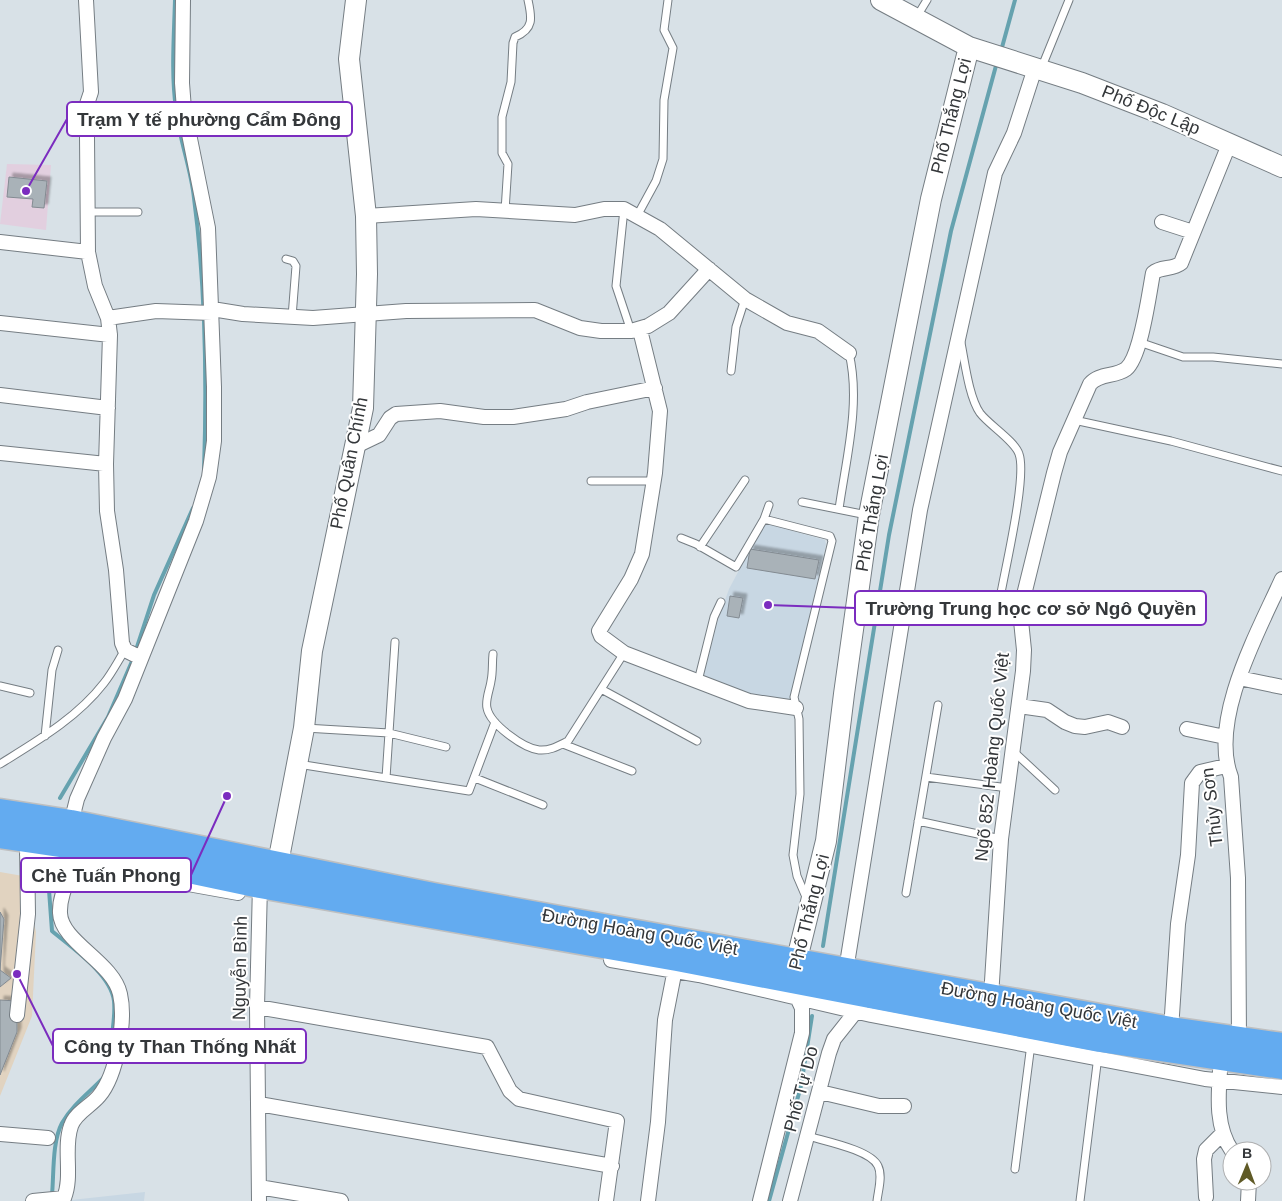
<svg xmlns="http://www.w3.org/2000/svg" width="1282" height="1201" viewBox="0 0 1282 1201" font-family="Arial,sans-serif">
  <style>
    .commercial { fill: #e1d3c0 }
    .built { fill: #c8d7e3 }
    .medical { fill: #e2cfdf }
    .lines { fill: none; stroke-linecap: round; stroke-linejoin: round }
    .stream { stroke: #66a2af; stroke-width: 4 }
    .building { fill: #a9b2b8; stroke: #838b92; filter: url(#shadow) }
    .lane-casing { stroke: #757d83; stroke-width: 9 }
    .street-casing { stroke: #757d83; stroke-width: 16 }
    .secondary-casing { stroke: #757d83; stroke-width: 22 }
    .highway-casing { stroke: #bebfc0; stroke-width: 29 }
    .lane { stroke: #fff; stroke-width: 7 }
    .street { stroke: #fff; stroke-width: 14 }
    .secondary { stroke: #fff; stroke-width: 20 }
    .highway { stroke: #63abf0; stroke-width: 26 }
    .labels { text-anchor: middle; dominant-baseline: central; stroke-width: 4; stroke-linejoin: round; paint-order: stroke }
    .street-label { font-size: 18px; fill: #34373a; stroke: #fff }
    .leader { fill: none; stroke: #7b2cbf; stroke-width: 2 }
    .callout-dot { fill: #7b2cbf; stroke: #fff; stroke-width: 2 }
    .callout { fill: #fff; stroke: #7b2cbf; stroke-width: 2 }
    .callout-label { font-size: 19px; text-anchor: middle; font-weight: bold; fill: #34373a }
  </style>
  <defs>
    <filter id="shadow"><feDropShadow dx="4" dy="-4" stdDeviation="1" flood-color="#0004"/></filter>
  </defs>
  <rect width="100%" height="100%" fill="#d8e1e7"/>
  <path class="commercial" d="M0,872L23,876L36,932L32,1016L0,1096Z"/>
  <path class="built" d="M764,523L825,540L826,544L790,703L785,705L703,678L718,620L729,589Z
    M145,1192L144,1201H62Z"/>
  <path class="medical" d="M7,164L51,165L46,230L0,224Z"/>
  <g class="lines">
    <path class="stream" d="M175,0C174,37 171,73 176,109C179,139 191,168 194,198C206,289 207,379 204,470
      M1001,51L1015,0
      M60,798L108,717L133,659L154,595L193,508
      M48,876L52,931C72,948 111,974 114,1001C116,1020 110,1044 108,1063
      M823,946L889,535L951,231L997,62
      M52,1195C54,1173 52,1142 62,1123C73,1104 90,1092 104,1077
      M769,1201L801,1086L812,1016"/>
  </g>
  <path class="building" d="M9,177L47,181L44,208L32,207L33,199L7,197Z
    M750,549L819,560L815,579L747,568Z
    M730,596L743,598L739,618L727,616Z
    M0,912L4,919L0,970L11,978L0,987Z
    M0,1000L17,1001V1032L0,1075Z"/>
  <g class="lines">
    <g class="lane-casing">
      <path id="lane" d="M916,18L927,0
        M1041,69L1069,0
        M186,121L253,123
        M624,209L616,286L631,331
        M505,211L508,164L502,153V117L511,82L513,43L515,37C534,29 532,18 528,0
        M87,212H138
        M637,216L656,181L663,159L664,100L673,48L664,30L668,0
        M286,259L293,261L296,266L292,317
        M1139,342L1183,357H1213L1282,364
        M961,343C965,363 969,397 980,413C989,425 1015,441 1019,454C1027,476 1006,565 1001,593
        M731,371L736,327L745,299
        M1074,420L1171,441L1282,471
        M591,481H653
        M802,502L867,515
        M839,509C846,459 861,403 849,353
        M764,519L830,536L832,541L794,697L799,719L800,794L793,855L797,876L806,897
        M681,538L696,544L736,567L764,519L769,505
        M700,547L745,480
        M493,654C492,663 493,672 491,681C490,689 485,700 487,708C490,724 523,748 539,750C550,751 558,746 568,741L624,653
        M698,681L714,617L721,602
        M0,686L30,693
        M601,689L697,741
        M305,728L389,733L446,747
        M45,736L52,670L58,650
        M563,744L632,771
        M1013,751L1055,790
        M0,764C37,741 77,718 104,683C112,673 118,661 125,650
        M298,764L469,791L495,722
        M926,777L1008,788
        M386,778L395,642
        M475,778L543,805
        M918,821L1001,839
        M906,893L938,705
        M808,1136C824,1141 871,1150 878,1166C883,1176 878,1191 877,1201
        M1015,1169L1031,1044
        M1080,1201L1098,1056"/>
    </g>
    <g class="street-casing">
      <path id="street" d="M86,0L91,92L87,104V137L88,252L95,286L108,318L110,335L106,464L107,511L116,570L122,643L125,650L141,658
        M366,216L476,209L575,215L604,209H624L660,229L745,299L787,323L818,331L849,353
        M1162,222L1193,232
        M0,242L88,252
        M212,309L243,314L313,318L406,311L535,310L580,328L601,331H631L648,326L669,313L709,269
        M108,318L156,311L212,313
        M0,323L110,335
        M640,330L660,411L655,473L642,554L631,579L599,631L601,636L624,653L749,701L796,708
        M0,395L108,408
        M356,446L379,435L390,418L396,414L440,411L484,417H513L566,409L587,402L655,388
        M0,453L106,464
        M1239,678L1282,687
        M1019,706L1047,710L1065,722L1075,726L1085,727L1108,722L1122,727
        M1187,729L1225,737
        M71,823L77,799L104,738L125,699L196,521L209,477L214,441V387L208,228L184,109L182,83L183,0
        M27,855L238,893
        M611,960L699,975L871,1015L1205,1079L1282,1087
        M846,970L920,510L995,173L1014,133L1035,68
        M991,997L1001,839L1023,671L1024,650L1020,611L1054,473L1060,452L1090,384C1099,373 1115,377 1126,369C1141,357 1149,294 1153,273C1161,266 1173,270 1181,263L1230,142
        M257,1007L487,1047L510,1091L519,1099L617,1121L606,1201
        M17,1015L28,914L27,847
        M1171,1030L1178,924L1188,855L1192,783L1200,772L1226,766
        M1239,1040L1238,878L1231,777C1209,720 1258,632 1282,579
        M1220,1071C1218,1098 1216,1128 1232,1151
        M820,1092L879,1106H904
        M259,1104L612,1166
        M0,1134L48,1138
        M259,1187L341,1201
        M1206,1197L1204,1159L1206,1150L1222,1134
        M33,1201L64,1198C73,1176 63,1148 71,1126C75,1113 91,1106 99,1096C117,1075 126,1020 120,994C113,962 61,942 60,913C59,893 72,874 77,855
        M259,1201L257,1007L260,885
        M648,1201L658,1122L665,1020L676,964
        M760,1201L802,1033V1008L795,993
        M790,1201L829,1053L834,1039L861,1005
        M1248,1201L1249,1181"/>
    </g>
    <g class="secondary-casing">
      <path id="secondary" d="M881,0L969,47L1082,83L1162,114L1282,167
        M278,863L304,728L312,651L363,408L367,274L366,216L349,59L356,0
        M793,975L826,841L844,694L869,515L931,199L969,47"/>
    </g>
    <g class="highway-casing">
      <path id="highway" d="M0,812L71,823L433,896L1171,1030L1282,1046
        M0,835L80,847L260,885L677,958L1100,1039L1282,1066"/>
    </g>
    <use href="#lane" class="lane"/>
    <use href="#street" class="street"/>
    <use href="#secondary" class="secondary"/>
    <use href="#highway" class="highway"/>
  </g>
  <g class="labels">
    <g class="street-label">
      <text transform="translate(1151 110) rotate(22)">Phố Độc Lập</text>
      <text transform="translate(951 116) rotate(-76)">Phố Thắng Lợi</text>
      <text transform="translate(349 463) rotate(-79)">Phố Quân Chính</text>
      <text transform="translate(872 513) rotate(-80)">Phố Thắng Lợi</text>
      <text transform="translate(992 757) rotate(-84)">Ngõ 852 Hoàng Quốc Việt</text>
      <text transform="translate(1212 807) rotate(-97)">Thủy Sơn</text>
      <text transform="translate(809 912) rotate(-76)">Phố Thắng Lợi</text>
      <text transform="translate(640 932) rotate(10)">Đường Hoàng Quốc Việt</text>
      <text transform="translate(240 968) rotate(-89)">Nguyễn Bình</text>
      <text transform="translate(1039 1005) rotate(10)">Đường Hoàng Quốc Việt</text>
      <text transform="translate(801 1089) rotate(-75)">Phố Tự Do</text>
    </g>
  </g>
  <path class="leader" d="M26 191L67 119M768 605L855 608M227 796L191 875M17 974L53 1046"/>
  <g class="callout-dot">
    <circle cx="26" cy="191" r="5"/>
    <circle cx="768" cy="605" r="5"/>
    <circle cx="227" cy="796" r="5"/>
    <circle cx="17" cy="974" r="5"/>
  </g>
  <g class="callout">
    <rect x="67" y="102" width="285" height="34" rx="5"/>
    <rect x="855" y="591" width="351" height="34" rx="5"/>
    <rect x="21" y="858" width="170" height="34" rx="5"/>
    <rect x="53" y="1029" width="253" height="34" rx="5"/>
  </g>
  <g class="callout-label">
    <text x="209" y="126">Trạm Y tế phường Cẩm Đông</text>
    <text x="1031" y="615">Trường Trung học cơ sở Ngô Quyền</text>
    <text x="106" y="882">Chè Tuấn Phong</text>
    <text x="180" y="1053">Công ty Than Thống Nhất</text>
  </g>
  <g transform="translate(1247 1166) rotate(1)"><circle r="24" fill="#ffffff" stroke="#aeafb0"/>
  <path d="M0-4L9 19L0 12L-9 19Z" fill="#5f5a26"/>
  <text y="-8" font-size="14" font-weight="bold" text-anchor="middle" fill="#34373a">B</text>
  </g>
</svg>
